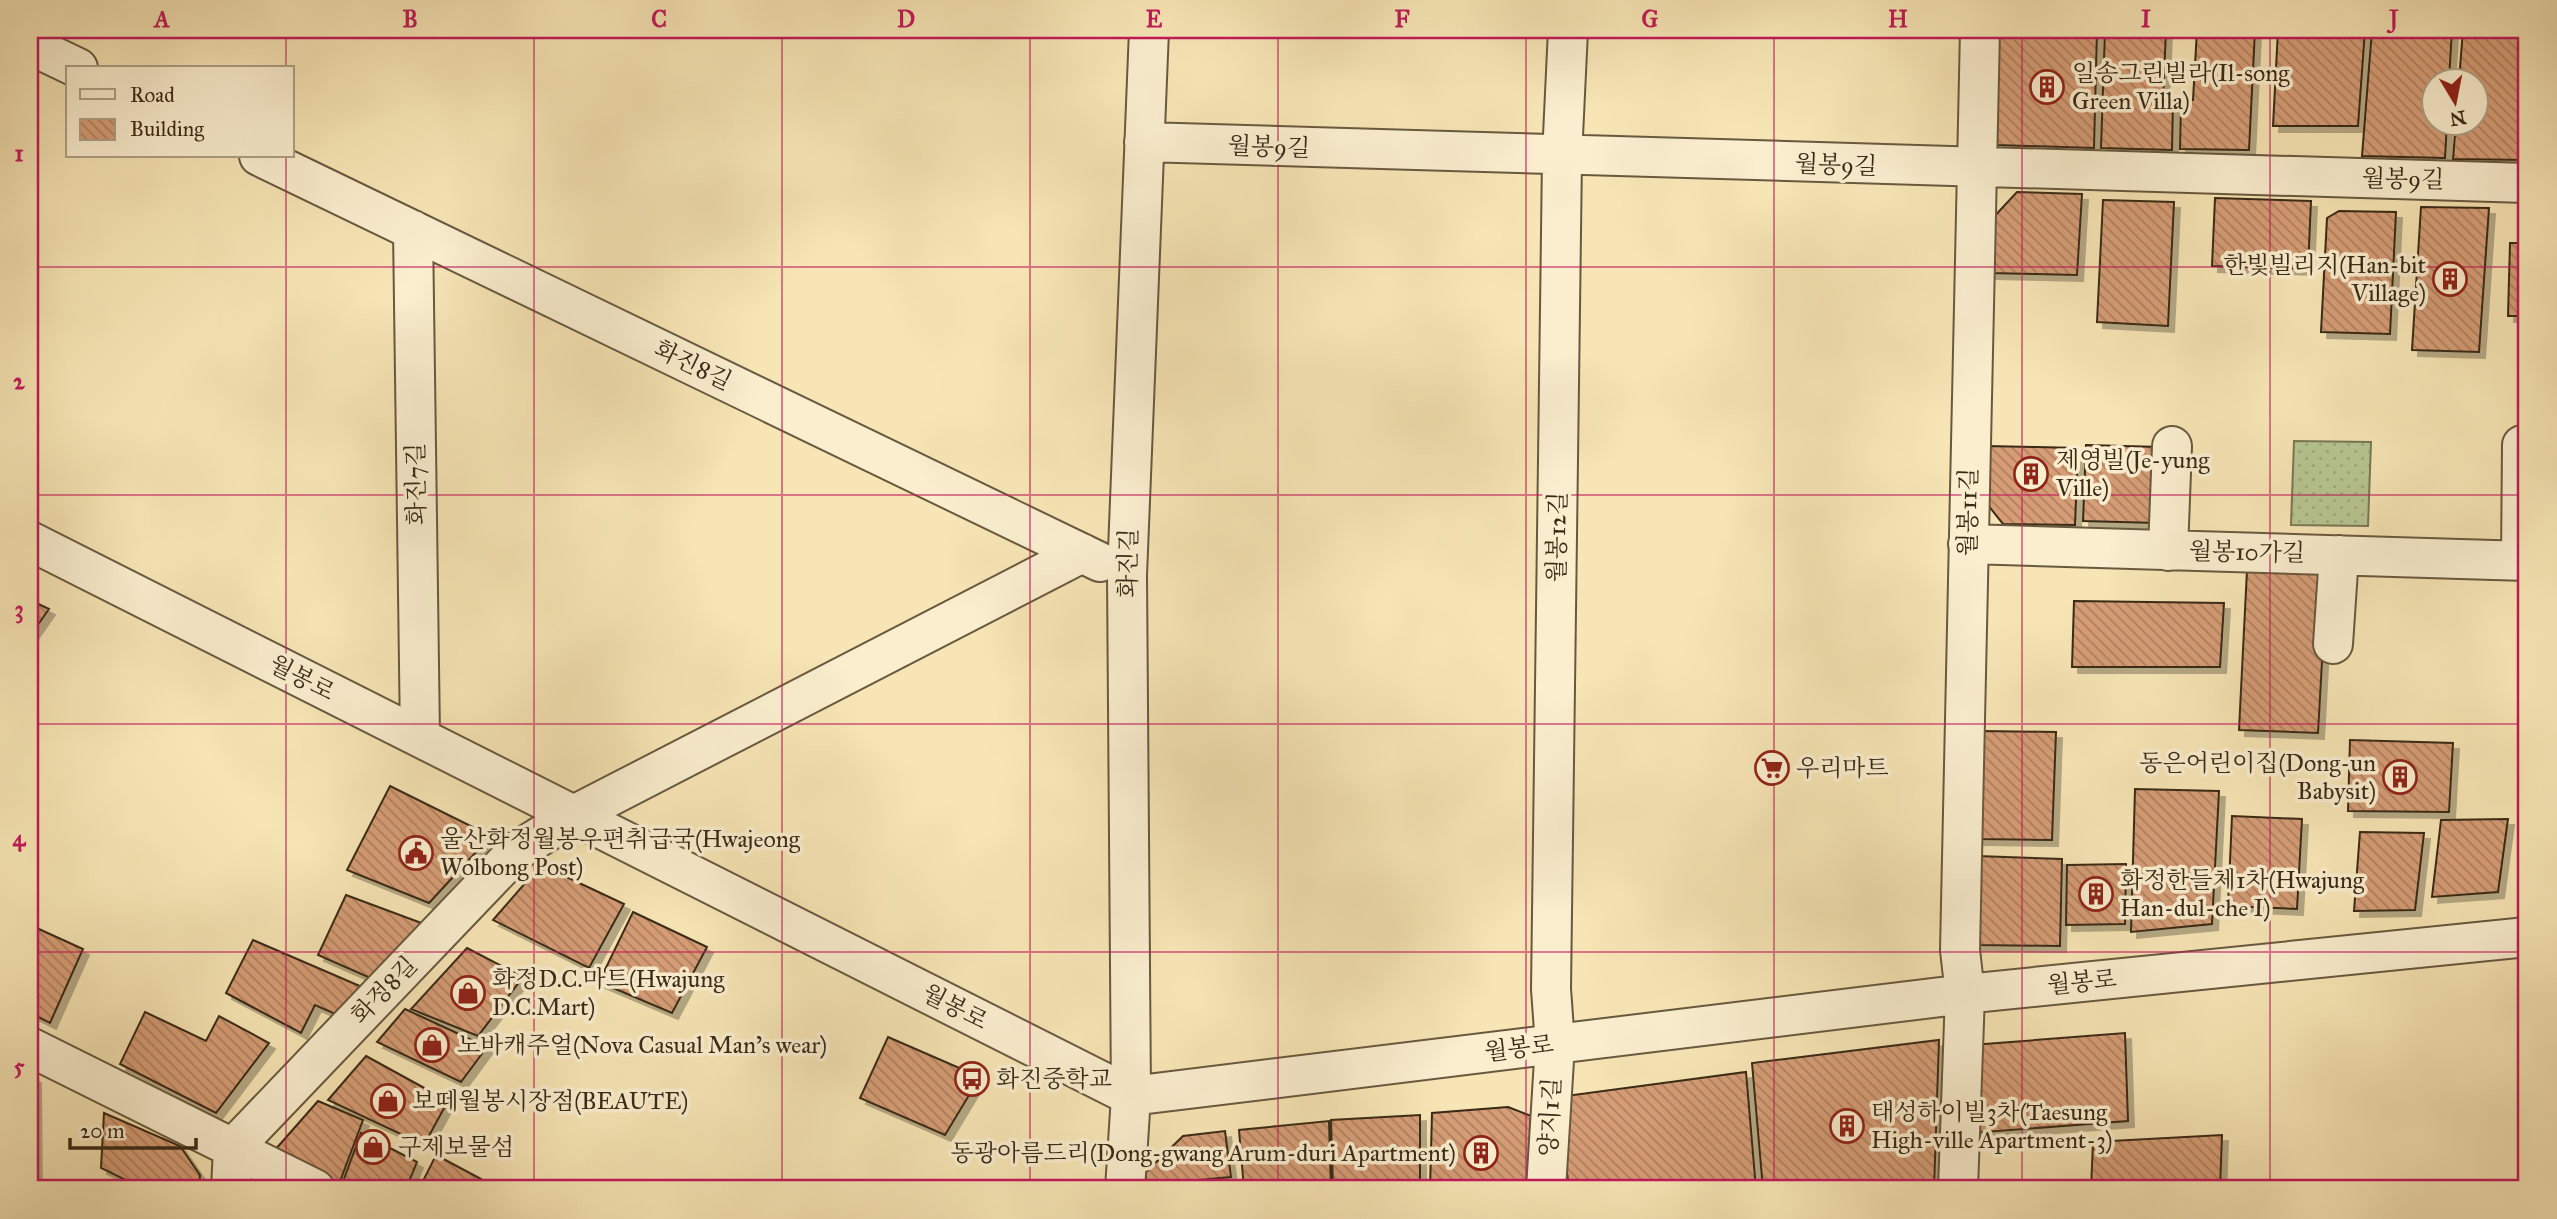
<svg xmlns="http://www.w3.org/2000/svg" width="2557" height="1219" viewBox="0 0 2557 1219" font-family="'IM FELL Great Primer','Noto Serif KR',serif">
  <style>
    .garden { fill: url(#garden-dots); stroke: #787854; stroke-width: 2 }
    .building { fill: url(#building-back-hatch); stroke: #392a16; stroke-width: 2; filter: url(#shadow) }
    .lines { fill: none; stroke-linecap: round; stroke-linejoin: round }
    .minor-casing { stroke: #68593e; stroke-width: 42 }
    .minor { stroke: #faeecf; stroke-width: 38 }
    .grid { fill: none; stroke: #c2185b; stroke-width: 2; stroke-opacity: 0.55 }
    .labels { text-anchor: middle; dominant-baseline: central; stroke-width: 7; stroke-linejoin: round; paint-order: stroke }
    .poi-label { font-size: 24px; fill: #392a16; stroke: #faeecf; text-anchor: start }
    .street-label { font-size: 24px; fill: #392a16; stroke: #faeecf }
    .neatline { fill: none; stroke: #c2185b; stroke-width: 2.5 }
    .grid-label { font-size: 23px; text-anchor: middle; font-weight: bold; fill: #c2185b }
  </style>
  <defs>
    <pattern id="garden-dots" width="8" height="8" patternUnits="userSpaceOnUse" patternTransform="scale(1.75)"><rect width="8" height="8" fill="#b7c692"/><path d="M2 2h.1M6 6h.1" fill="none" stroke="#9eaa7d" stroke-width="1.8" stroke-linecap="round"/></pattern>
    <pattern id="building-back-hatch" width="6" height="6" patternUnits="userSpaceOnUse" patternTransform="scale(1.75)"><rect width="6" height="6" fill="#d69d76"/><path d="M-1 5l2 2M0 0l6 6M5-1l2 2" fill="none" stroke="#af8060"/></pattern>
    <filter id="shadow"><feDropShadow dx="6" dy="6" stdDeviation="0" flood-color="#0004"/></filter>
  </defs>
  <rect width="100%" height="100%" fill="#f7e5b5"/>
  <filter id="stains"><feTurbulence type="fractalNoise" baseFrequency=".00286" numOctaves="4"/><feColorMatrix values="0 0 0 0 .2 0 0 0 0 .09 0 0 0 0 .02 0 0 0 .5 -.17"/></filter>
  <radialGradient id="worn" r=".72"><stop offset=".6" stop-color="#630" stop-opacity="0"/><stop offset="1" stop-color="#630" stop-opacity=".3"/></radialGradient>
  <path class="garden" d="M2294,441L2371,442L2368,526L2291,525Z"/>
  <path class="building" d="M1999,30H2097L2094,148L1997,145Z
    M2105,30H2166L2163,100H2173L2172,150L2101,148Z
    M2197,30H2255L2249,150L2180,149L2181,100H2193Z
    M2278,30H2365L2358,126H2273Z
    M2372,30H2452L2449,80H2434V122H2447L2445,158L2362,156Z
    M2463,30H2527L2526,160L2453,159L2456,122H2476V80H2459Z
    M2017,192L2082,194L2077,275L1988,273L1990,221Z
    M2215,198L2311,201L2308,269L2212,266Z
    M2103,200L2174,202L2168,326L2097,322Z
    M2421,207L2489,208L2479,352L2412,350Z
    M2339,211L2396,212L2390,334L2321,332L2327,218Z
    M2510,243H2527V316H2508Z
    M2086,445L2160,447L2157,523L2083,521Z
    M1986,446L2078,448L2075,525L2003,524L1984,500Z
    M2247,570L2327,573L2318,733L2239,730Z
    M30,600L49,609L30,636Z
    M2074,601L2224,603L2220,667H2072Z
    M1980,731L2056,732L2052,840L1976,839Z
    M2350,740L2453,743L2449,812L2348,811Z
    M390,786L491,836L429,903L347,870Z
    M2135,789L2219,791L2212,924L2131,932Z
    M2232,816L2302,819L2297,909L2228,906Z
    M2508,819L2498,892L2432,897L2441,820Z
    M2360,832L2424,833L2415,910L2354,911Z
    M1977,856L2062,859L2060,946L1975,945Z
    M2126,864L2125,924L2066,925L2067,865Z
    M541,865L624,904L589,968L493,920Z
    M346,895L424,924L375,980L318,955Z
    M633,912L707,947L672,1013L599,982Z
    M30,925L83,949L50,1023L30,1013Z
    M253,940L362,987L340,1016L315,1005L301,1033L226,993Z
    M467,948L523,977L478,1036L411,1009Z
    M405,1009L487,1047L461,1082L377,1042Z
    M145,1012L206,1041L219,1016L269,1043L216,1113L120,1064Z
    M2125,1033L2128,1121L1971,1133L1972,1045Z
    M888,1037L980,1077L945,1135L860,1098Z
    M1939,1040L1934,1189H1763L1752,1063Z
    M366,1056L448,1101L424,1145L328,1100Z
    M1746,1072L1756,1189H1569L1558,1097Z
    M30,1075L35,1077L36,1189H30Z
    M318,1101L363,1120L339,1184L274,1151Z
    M1508,1107L1531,1116L1530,1189H1430L1432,1113Z
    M104,1113L180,1146L200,1175L199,1189H144L101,1168Z
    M1420,1115V1189H1333L1331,1120Z
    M1329,1121L1331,1189H1244L1239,1130Z
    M1225,1131L1231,1177L1145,1185L1146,1172L1183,1136Z
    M361,1133L417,1162L406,1189L341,1187Z
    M2222,1135L2220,1189H2091L2093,1142Z
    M436,1155L481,1179L476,1189H419Z"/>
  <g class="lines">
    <g class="minor-casing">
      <path id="minor" d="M30,45L78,68
        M1144,142L2527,183
        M259,156L1100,562
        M413,230L420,737
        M30,541L1131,1096L1965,994L2527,937
        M1968,544L2527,561
        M2168,551L2172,446
        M2521,560L2522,445
        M2333,644L2339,555
        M30,1047L315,1189
        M231,1189L233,1148L517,851L574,815L1082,553
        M1125,1189L1131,1096L1127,575L1149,30
        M1546,1189L1555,1044L1551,989L1562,157L1568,30
        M1958,1189L1965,994L1960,950L1980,30"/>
    </g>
    <use href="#minor" class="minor"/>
  </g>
  <path class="grid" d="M286,30V68M534,30V1189M782,30V1189M1030,30V1189M1278,30V1189M1526,30V1189M1774,30V1189M2022,30V1189M2270,30V1189M286,156V1189M30,267H2527M30,495H2527M30,724H2527M30,952H2527"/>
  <defs>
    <g id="building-ring" transform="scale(1.75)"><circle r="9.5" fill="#faeecf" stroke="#8f2418" stroke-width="1.5"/><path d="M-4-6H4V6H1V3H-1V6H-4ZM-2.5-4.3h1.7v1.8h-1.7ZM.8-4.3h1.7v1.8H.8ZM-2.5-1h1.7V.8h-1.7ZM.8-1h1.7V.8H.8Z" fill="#8f2418"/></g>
    <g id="supermarket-ring" transform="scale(1.75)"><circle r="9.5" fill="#faeecf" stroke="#8f2418" stroke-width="1.5"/><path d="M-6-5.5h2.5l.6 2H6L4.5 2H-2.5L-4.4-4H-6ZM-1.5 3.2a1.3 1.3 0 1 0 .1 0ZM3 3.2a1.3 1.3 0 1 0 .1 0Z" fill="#8f2418"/></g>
    <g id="civic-ring" transform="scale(1.75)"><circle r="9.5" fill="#faeecf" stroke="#8f2418" stroke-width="1.5"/><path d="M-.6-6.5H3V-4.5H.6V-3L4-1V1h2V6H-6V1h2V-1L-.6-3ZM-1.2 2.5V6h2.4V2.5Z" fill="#8f2418"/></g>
    <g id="shop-ring" transform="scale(1.75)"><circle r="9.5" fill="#faeecf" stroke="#8f2418" stroke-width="1.5"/><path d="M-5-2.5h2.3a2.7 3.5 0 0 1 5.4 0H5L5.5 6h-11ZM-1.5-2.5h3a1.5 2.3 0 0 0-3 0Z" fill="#8f2418"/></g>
    <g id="bus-ring" transform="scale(1.75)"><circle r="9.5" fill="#faeecf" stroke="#8f2418" stroke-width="1.5"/><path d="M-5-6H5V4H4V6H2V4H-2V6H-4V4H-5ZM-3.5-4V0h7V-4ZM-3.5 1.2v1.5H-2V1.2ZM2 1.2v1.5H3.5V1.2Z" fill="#8f2418"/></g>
  </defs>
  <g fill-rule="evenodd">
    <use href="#building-ring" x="2047" y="87"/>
    <use href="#building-ring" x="2450" y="279"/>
    <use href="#building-ring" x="2031" y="474"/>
    <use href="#supermarket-ring" x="1772" y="768"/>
    <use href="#building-ring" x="2400" y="777"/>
    <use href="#civic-ring" x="416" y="853"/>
    <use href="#building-ring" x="2096" y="894"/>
    <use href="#shop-ring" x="468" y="993"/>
    <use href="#shop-ring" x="432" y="1045"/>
    <use href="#bus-ring" x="972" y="1079"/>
    <use href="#shop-ring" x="388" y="1101"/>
    <use href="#building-ring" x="1847" y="1126"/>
    <use href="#shop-ring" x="373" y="1147"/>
    <use href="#building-ring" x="1481" y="1153"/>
  </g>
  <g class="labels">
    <g class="poi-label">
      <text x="2072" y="73">일송그린빌라(Il-song<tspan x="2072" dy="28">Green Villa)</tspan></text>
      <text x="2426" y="265" text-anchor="end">한빛빌리지(Han-bit<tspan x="2426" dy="28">Village)</tspan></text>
      <text x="2056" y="460">제영빌(Je-yung<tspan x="2056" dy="28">Ville)</tspan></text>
      <text x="2376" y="763" text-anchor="end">동은어린이집(Dong-un<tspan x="2376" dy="28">Babysit)</tspan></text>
      <text x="1796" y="768">우리마트</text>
      <text x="440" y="839">울산화정월봉우편취급국(Hwajeong<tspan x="440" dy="28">Wolbong Post)</tspan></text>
      <text x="2120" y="880">화정한들체1차(Hwajung<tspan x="2120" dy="28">Han-dul-che I)</tspan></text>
      <text x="492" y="979">화정D.C.마트(Hwajung<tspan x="492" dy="28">D.C.Mart)</tspan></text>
      <text x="457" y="1045">노바캐주얼(Nova Casual Man's wear)</text>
      <text x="996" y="1079">화진중학교</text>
      <text x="412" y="1101">보떼월봉시장점(BEAUTE)</text>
      <text x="1871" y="1112">태성하이빌3차(Taesung<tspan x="1871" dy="28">High-ville Apartment-3)</tspan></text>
      <text x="398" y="1147">구제보물섬</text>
      <text x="1456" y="1153" text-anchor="end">동광아름드리(Dong-gwang Arum-duri Apartment)</text>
    </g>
    <g class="street-label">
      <text transform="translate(1269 147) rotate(2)">월봉9길</text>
      <text transform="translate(1836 165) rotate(2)">월봉9길</text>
      <text transform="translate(2403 179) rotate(1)">월봉9길</text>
      <text transform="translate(693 365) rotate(26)">화진8길</text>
      <text transform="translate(416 484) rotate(-91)">화진7길</text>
      <text transform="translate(1968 512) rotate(-89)">월봉11길</text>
      <text transform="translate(1557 537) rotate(-89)">월봉12길</text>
      <text transform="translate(2247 552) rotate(1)">월봉10가길</text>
      <text transform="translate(1128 563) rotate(-89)">화진길</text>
      <text transform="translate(302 678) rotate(27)">월봉로</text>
      <text transform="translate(2082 982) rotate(-6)">월봉로</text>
      <text transform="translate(384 990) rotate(-46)">화정8길</text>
      <text transform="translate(955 1007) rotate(27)">월봉로</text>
      <text transform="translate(1519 1048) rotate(-7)">월봉로</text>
      <text transform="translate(1550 1117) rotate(-87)">양지1길</text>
    </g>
  </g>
  <rect width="2557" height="1219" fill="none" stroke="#f7e5b5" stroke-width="77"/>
  <rect x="66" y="66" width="228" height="91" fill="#faeecf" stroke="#ada085" stroke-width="2"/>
  <rect x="80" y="89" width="35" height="10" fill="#faeecf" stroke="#ada085" stroke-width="2"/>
  <text x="130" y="102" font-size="21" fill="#392a16">Road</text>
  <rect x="80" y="119" width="35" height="21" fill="url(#building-back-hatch)" stroke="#ada085" stroke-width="2"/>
  <text x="130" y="136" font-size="21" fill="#392a16">Building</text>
  <g transform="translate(2455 102) rotate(170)"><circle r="33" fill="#faeecf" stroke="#ada085" stroke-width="2"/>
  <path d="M0-5L12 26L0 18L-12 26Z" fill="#8f2418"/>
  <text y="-10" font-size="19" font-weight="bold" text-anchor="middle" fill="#392a16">N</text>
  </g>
  <path d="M70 1138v10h126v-10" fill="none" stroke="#392a16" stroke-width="3.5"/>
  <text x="80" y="1138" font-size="21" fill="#392a16" stroke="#faeecf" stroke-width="5" paint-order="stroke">20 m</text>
  <rect x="38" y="38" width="2480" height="1142" class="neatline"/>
  <g class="grid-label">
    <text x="162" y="27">A</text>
    <text x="410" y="27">B</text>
    <text x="659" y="27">C</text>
    <text x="906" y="27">D</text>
    <text x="1154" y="27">E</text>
    <text x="1402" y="27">F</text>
    <text x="1650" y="27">G</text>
    <text x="1898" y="27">H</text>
    <text x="2146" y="27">I</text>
    <text x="2394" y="27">J</text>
    <text x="19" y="161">1</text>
    <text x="19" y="389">2</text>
    <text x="19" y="617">3</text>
    <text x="19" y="846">4</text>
    <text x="19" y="1074">5</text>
  </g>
  <rect width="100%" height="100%" filter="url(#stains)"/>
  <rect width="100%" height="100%" fill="url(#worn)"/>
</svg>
